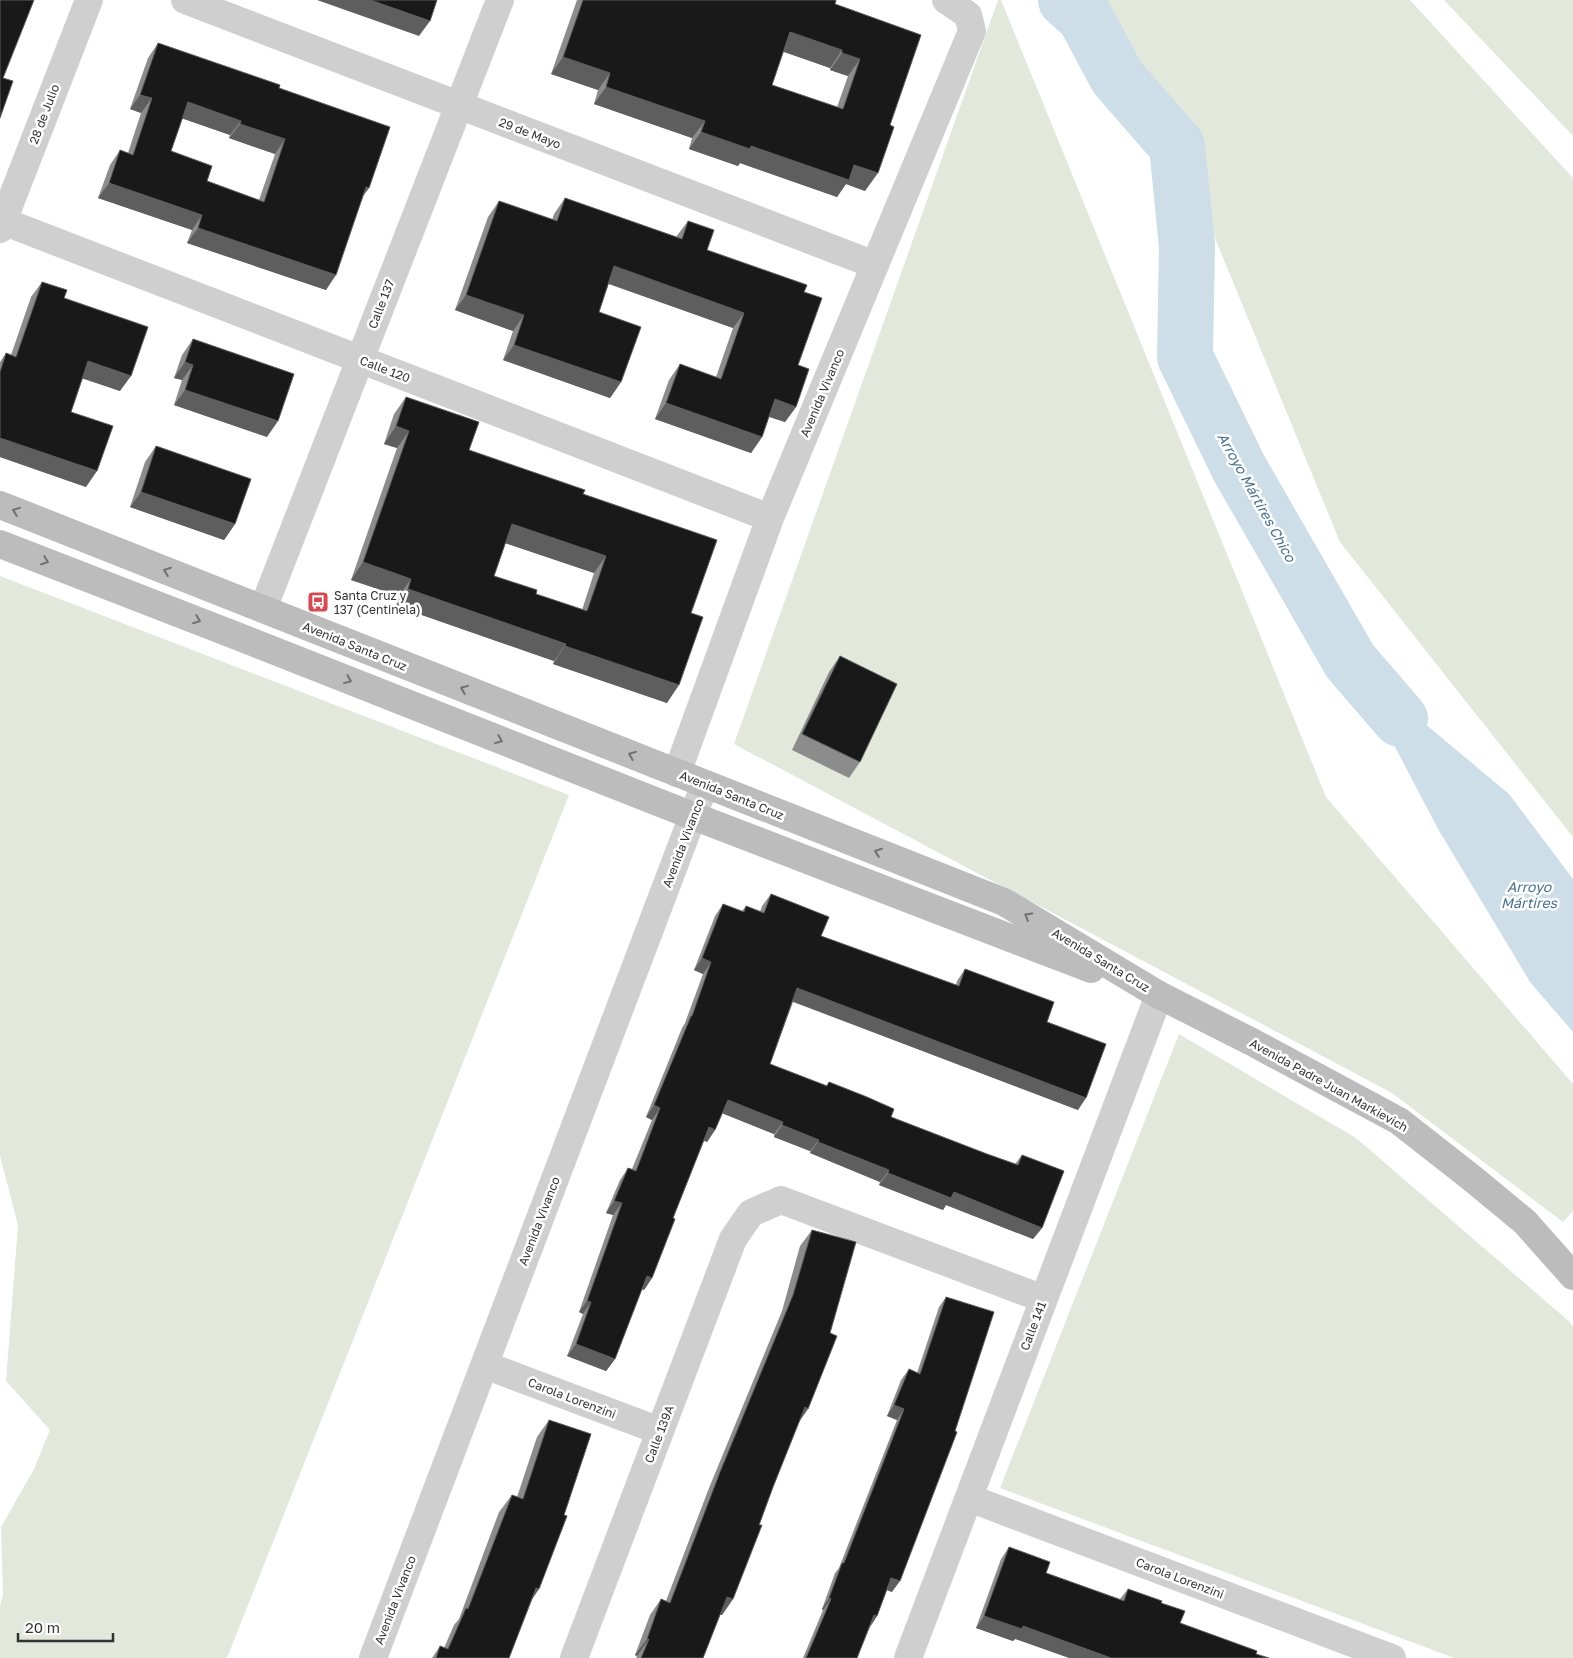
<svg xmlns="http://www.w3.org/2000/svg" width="1573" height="1658" viewBox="0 0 1573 1658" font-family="'Golos Text',sans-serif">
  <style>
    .green { fill: #e2e8dc }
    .water { fill: #cedee8 }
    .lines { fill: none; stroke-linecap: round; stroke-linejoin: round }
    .river { stroke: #cedee8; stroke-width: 56 }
    .minor { stroke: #cfcfcf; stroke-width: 28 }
    .tertiary { stroke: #cfcfcf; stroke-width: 28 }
    .secondary { stroke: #bcbcbc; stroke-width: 28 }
    .wall { fill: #8c8c8c; fill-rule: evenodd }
    .shaded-wall { fill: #5e5e5e }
    .building { fill: #191919; stroke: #5e5e5e; fill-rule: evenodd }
    .oneway { stroke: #707070 }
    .labels { text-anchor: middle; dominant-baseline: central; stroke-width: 5; stroke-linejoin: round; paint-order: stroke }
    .street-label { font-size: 12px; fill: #323232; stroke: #fff }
    .poi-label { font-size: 12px; fill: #323232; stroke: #fff; text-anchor: start }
    .water-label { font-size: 14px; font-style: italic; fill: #48718d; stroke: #fff }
  </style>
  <rect width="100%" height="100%" fill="#fff"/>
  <path class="green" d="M998,0H1001L1326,797L1573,1084V1211L1563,1222L1392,1093L734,744Z
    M1094,0H1410L1573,178V837L1340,542L1177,146Z
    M1444,0H1573V136Z
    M0,576L569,795L227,1658H0V1607L3,1594L1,1527L34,1469L50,1430L6,1381L18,1225L0,1156Z
    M1179,1034L1356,1138L1571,1323L1573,1327V1658H1454L1000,1488Z"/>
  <path class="water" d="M1350,661L1509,794L1573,879V1032L1530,982L1438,829Z"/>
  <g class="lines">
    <path class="river" d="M1066,0L1085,17L1117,77L1177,146L1187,246L1185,357L1239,468L1350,661L1400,719"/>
    <path class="minor" d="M185,0L875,265
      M0,220L770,518
      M0,229L89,0
      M263,609L500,0
      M677,773L770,518L972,31L968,15L946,0
      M485,1365L660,1431
      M969,1498L1392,1658
      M574,1658L733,1239L751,1213L781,1200L1044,1299
      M908,1658L1159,995"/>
    <path class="tertiary" d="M373,1658L705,784"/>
    <path class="secondary" d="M0,505L1004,902L1159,995L1252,1042L1399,1121L1473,1179L1525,1222L1573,1276
      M0,544L242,638L693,816L1091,969"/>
  </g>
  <path class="wall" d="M577,0H836L835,4L921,35L865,191L846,184L837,197L740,163L738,166L689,149L692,138L594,104L598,90L551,74ZM783,51L830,68V70L848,76L837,107L772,85Z
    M158,43L279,88L363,197L326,290L187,243L192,230L98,198L110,165L120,150L128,153L141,113L130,109L148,58ZM182,118L230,135L229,138L275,154L259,200L207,181L171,151Z
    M565,198L676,237L688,221L707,250L804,292L798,365L796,407L785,422L769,417L762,437L751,453L655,419L669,380L680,364L716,377L733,328L609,283L599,312L621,382L610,398L503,360L513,331L455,310L488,217L499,201L552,220L554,214Z
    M42,282L64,298L120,391L83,378L71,412L86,487L0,457V362L6,353L11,355L31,297Z
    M193,339L267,437L174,405L182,380L174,378L182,355Z
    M406,397L469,450L583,494L691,613L667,703L553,664L554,661L396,606L399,596L351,580L397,448L384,444L394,414ZM505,543L594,573L582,610L536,594L494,576Z
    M156,446L235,524L224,540L130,507L145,462Z
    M840,656L860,762L849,778L792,750L829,672Z
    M771,894L821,936L956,985L957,981L965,969L1047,1022L1078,1110L793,1002L770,1064L826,1086L829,1082L891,1117L987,1154L1015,1164L1022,1155L1042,1228L1033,1239L946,1205L943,1210L879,1185L880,1182L810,1153V1151L774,1137V1134L722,1113L715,1130L707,1142L704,1141L673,1218L652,1278L644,1290L642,1289L615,1359L606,1371L567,1356L583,1314L579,1312L613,1215L606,1213L620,1180L628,1168L632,1169L652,1120L646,1117L682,1028L685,1023L703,974L694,970L715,916L723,904L742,911L746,906L760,912L762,906Z
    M812,1230L800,1420L773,1487L733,1599L722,1615H720L703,1658H636L637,1656L635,1655L650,1615L661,1599L666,1601L709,1488L782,1311L800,1246Z
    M946,1297L892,1592L887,1590L877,1616L870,1627L857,1658H803L823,1610L822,1609L835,1573L839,1568L897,1420L887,1416L901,1380L909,1369L917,1373L939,1307Z
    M549,1420L532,1600L509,1658H432L440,1646L444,1648L454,1625L459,1619L499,1512L512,1495L517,1497L537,1437Z
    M1009,1547L1046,1573L1120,1599L1128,1589L1161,1603L1180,1623L1256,1654L1015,1639L1013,1641L976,1628L1001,1559Z"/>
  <path class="shaded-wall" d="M317,0H370L430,21L419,36Z
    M790,32L842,50L830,68L778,50Z
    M842,53L860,59L848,76L830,70Z
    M563,57L610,73L598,90L551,74Z
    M606,87L705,121L692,138L594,104Z
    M140,95L152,98L141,113L130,109Z
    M188,102L241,121L230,135L178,117Z
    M240,124L285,139L275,154L229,138Z
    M701,132L751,146L854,165L878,173L865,191L846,184L837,197L740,163L738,166L689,149Z
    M109,183L202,215L192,230L98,198Z
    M366,187L369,188L358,203Z
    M198,228L336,275L326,290L187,243Z
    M614,266L744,313L733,328L603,282Z
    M466,295L524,315L513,331L455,310Z
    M514,345L621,382L610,398L503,360Z
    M88,361L131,376L120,391L78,377Z
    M185,362L193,365L182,380L174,378Z
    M185,390L278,421L267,437L174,405Z
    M775,399L796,407L785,422L764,415Z
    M666,403L762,437L751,453L655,419Z
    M396,426L409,431L397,448L384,444Z
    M0,438L97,471L86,487L0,457Z
    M141,492L235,524L224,540L130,507Z
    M512,524L606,556L594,573L499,541Z
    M363,562L411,579L399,596L351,580Z
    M408,589L566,644L554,661L396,606Z
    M565,646L679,685L667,703L553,664Z
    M702,958L711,962L703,974L694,970Z
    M797,988L1086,1098L1078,1110L789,1000Z
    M728,1100L783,1122L774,1134L719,1112Z
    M654,1105L660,1108L652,1120L646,1117Z
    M782,1125L819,1140L810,1151L774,1137Z
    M709,1127L715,1130L707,1142L701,1139Z
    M818,1142L889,1170L880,1182L810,1153Z
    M888,1173L954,1192L1042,1228L1033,1239L946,1205L943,1210L879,1185Z
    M614,1201L622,1203L613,1215L606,1213Z
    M647,1276L652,1278L644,1290L638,1288Z
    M587,1301L591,1302L583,1314L579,1312Z
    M576,1344L615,1359L606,1371L567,1356Z
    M894,1405L904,1409L897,1420L887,1416Z
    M805,1407L808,1409L797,1425Z
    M891,1578L900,1581L892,1592L884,1589Z
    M536,1588L539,1589L527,1607Z
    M727,1597L733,1599L722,1615L716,1613Z
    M829,1598L831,1599L823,1610L822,1609Z
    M874,1615L877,1616L870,1627Z
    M984,1616L1023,1626L1111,1658H1069L1015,1639L1013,1641L976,1628Z
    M647,1639H649L637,1656L635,1655Z"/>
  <path class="building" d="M0,0H34L3,78L13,81L0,118Z
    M370,0H437L430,21Z
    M583,0H836L835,4L921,35L890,125L894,127L878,173L854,165L849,180L751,146L750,149L701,132L705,121L606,87L610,73L563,57ZM790,32L842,50V53L860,59L843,109L772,85Z
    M158,43L280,85L279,88L390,127L369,188L366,187L336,275L198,228L202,215L109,183L120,150L133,155L152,98L140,95ZM188,102L241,121L240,124L285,139L264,202L207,181L212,166L171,151Z
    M565,198L682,239L688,221L714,230L707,250L807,285L804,292L822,298L798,365L809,369L796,407L775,399L762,437L666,403L680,364L721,379L744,313L614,266L599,312L641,327L621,382L514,345L524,315L466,295L499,201L557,221Z
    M42,282L67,290L64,298L148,327L131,376L88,361L71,412L113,426L97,471L0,438V372L6,353L16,357Z
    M193,339L294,374L278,421L185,390L193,365L185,362Z
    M406,397L479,422L469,450L585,490L583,494L717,540L691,613L703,617L679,685L565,646L566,644L408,589L411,579L363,562L409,431L396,426ZM512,524L606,556L587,611L536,594L537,590L494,576Z
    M156,446L251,479L235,524L141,492Z
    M840,656L897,684L860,762L802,734Z
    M771,894L829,917L821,936L959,986L965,969L1054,1002L1047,1022L1106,1044L1086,1098L797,988L770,1064L827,1086L829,1082L867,1097L894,1109L891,1117L987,1154L1018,1165L1022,1155L1064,1171L1042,1228L954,1192L951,1198L888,1173L889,1170L818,1142L819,1140L782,1125L783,1122L728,1100L715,1130L709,1127L673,1218L675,1219L652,1278L647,1276L615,1359L576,1344L591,1302L587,1301L622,1203L614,1201L628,1168L636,1171L660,1108L654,1105L691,1016H692L711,962L702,958L723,904L744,912L746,906L764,913Z
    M812,1230L856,1242L830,1333L837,1336L808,1409L805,1407L773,1487L759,1525H762L733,1599L727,1597L703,1658H641L649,1639H647L661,1599L670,1603L720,1472L793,1295Z
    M946,1297L994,1312L955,1431L957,1432L900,1581L891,1578L877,1616L874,1615L857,1658H806L831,1599L829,1598L842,1563H844L904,1409L894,1405L909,1369L920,1374Z
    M549,1420L591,1434L564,1515L567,1516L539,1589L536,1588L509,1658H436L440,1646L448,1649L466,1608L468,1609L512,1495L523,1499Z
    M1009,1547L1050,1562L1046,1573L1124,1601L1128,1589L1162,1601L1161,1603L1185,1611L1180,1623L1257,1651L1256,1654L1269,1658H1111L1023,1626L1022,1629L984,1616Z"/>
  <defs><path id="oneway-chevron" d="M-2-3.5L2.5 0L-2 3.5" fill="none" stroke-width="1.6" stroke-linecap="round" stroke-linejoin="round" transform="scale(1.25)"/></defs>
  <g class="oneway">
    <use href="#oneway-chevron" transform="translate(16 511) rotate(-159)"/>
    <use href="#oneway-chevron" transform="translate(45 561) rotate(21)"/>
    <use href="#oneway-chevron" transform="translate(167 571) rotate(-159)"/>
    <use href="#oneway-chevron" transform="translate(197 620) rotate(21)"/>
    <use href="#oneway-chevron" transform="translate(348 680) rotate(22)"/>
    <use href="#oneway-chevron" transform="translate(464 689) rotate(-158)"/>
    <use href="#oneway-chevron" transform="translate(499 740) rotate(22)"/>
    <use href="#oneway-chevron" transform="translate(632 755) rotate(-158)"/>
    <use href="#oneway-chevron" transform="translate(878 852) rotate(-159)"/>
    <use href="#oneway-chevron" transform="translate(1028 916) rotate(-149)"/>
  </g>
  <defs>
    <g id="bus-square" transform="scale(1.125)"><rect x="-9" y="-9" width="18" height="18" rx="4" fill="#d34a53" stroke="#fff"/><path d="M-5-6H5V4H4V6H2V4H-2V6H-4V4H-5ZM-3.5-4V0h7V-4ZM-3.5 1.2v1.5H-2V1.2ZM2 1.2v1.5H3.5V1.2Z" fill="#fff"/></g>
  </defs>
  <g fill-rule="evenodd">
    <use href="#bus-square" x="318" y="602"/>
  </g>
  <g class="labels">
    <g class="street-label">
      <text transform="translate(44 114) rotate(-69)">28 de Julio</text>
      <text transform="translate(530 133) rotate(21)">29 de Mayo</text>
      <text transform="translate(381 304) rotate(-69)">Calle 137</text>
      <text transform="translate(385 369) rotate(21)">Calle 120</text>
      <text transform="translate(822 393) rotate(-67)">Avenida Vivanco</text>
      <text transform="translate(355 646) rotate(22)">Avenida Santa Cruz</text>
      <text transform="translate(732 795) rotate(22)">Avenida Santa Cruz</text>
      <text transform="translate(683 843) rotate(-69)">Avenida Vivanco</text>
      <text transform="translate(1101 960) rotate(31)">Avenida Santa Cruz</text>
      <text transform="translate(1329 1085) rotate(29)">Avenida Padre Juan Markievich</text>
      <text transform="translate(539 1221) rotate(-69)">Avenida Vivanco</text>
      <text transform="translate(1033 1326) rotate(-69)">Calle 141</text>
      <text transform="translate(572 1398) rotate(21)">Carola Lorenzini</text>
      <text transform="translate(659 1434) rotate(-69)">Calle 139A</text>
      <text transform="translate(1180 1578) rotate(21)">Carola Lorenzini</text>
      <text transform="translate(395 1600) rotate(-69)">Avenida Vivanco</text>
    </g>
    <g class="poi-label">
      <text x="334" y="595">Santa Cruz y<tspan x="334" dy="14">137 (Centinela)</tspan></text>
    </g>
    <g class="water-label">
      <text transform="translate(1257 497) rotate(61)">Arroyo Mártires Chico</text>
      <text x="1529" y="886">Arroyo<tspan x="1529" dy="16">Mártires</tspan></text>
    </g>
  </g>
  <path d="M18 1633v8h95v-8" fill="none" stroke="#323232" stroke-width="2.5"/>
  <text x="25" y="1633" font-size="15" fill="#323232" stroke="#ffffff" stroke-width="4" paint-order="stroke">20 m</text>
</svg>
